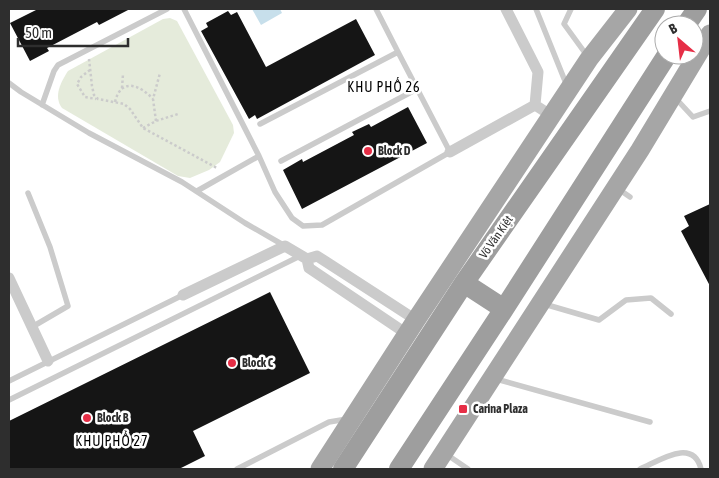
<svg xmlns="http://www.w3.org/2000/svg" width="719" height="478" viewBox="0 0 719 478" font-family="'Asap Condensed',sans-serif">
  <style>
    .green { fill: #e5ebdb }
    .water { fill: #c7dfeb }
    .building { fill: #151515 }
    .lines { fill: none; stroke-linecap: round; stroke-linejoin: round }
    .path { stroke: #cbcbcb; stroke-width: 2.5; stroke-dasharray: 2.5 2.5; stroke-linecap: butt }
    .service { stroke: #cbcbcb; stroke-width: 5.5 }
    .minor { stroke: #cbcbcb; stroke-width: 11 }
    .primary { stroke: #a6a6a6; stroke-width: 19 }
    .trunk { stroke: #9e9e9e; stroke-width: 20 }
    .poi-dot { fill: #e62e46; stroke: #fff; stroke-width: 2 }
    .labels { text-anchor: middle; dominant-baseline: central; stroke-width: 5; stroke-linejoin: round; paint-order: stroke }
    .poi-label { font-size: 12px; font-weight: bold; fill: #2e2e2e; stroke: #fff; text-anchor: start }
    .street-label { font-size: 12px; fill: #2e2e2e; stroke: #fff }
    .neighbourhood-label { font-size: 14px; letter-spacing: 1px; fill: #000; stroke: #fff }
  </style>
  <rect width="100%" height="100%" fill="#fff"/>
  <path class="green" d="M170,18L177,21L233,125L234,133L220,162L209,170L190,178L178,176L62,108C53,96 61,82 68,71L163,19Z"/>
  <path class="water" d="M252,9H280L282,13L261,25Z"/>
  <path class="building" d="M38,9H130L99,25L97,22L47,48L49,51L30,61L10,23Z
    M228,11L231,15L237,12L266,67L356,19L375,55L257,119L255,115L249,119L201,31L208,27L206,23Z
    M408,107L427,143L302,209L283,170L302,159L303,162L354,135L352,132L369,124L371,127Z
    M710,204V286L681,231L689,226L684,216Z
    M270,292L310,373L193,431L205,456L179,469H9V421Z"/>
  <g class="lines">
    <path class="path" d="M89,59L92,86L94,95L98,99L124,104L130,109L143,128L217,168
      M90,70L81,77L77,84L85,97L96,99
      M122,88L123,74
      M115,102C121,77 140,85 153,99
      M156,121L153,99L160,73
      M143,128L156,121L178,114"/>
    <path class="service" d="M184,9L259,156L275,192L292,218L303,226L322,225L450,152L398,52L260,124
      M376,9L398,52
      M536,9L567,86
      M571,9L564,24L588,57
      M9,83L21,92L89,133L182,182L245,223L285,246
      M680,103L693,117L710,111
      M42,105L54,71L58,65L167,9
      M281,161L417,89
      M617,188L630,197
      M197,191L259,156
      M28,193L50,247L68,306L32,327
      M544,304L599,320L626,300L651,298L671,314
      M496,379L650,422
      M9,381L183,295
      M9,400L300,256
      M446,454L468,469
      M237,469L329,422L347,419
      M640,469C659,461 693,437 701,469"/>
    <path class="minor" d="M506,9L538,72L535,105
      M450,152L535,105L552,116
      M9,278L48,361
      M183,295L285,246L307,259
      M407,334L309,268L307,259L317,256L416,320"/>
    <path class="primary" d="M320,469L416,320L589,59L628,9
      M433,469L640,150L710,34"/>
    <path class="trunk" d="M686,25L697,9
      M464,283L504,309
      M343,469L464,283L655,9
      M399,469L504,309L667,55"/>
  </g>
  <g class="poi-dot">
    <circle cx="368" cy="151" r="5"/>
    <circle cx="232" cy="363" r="5"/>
    <rect x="458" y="404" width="10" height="10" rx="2.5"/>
    <circle cx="87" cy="418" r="5"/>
  </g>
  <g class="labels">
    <g class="poi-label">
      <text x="378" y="151">Block D</text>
      <text x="242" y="363">Block C</text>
      <text x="473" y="409">Carina Plaza</text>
      <text x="97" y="418">Block B</text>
    </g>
    <g class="street-label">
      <text transform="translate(496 237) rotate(-55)">Võ Văn Kiệt</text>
    </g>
    <g class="neighbourhood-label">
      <text x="384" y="87">KHU PHỐ 26</text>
      <text x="112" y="441">KHU PHỐ 27</text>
    </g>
  </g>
  <rect width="719" height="478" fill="none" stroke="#2e2e2e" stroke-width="20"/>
  <g transform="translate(679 40) rotate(332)"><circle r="24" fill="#ffffff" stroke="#ababab"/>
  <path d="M0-4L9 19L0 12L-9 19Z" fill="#e62e46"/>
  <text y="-8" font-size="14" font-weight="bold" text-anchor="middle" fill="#2e2e2e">B</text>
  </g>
  <path d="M18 38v8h110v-8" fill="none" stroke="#2e2e2e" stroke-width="2.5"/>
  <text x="25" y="38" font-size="15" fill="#2e2e2e" stroke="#ffffff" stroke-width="4" paint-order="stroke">50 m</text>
</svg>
